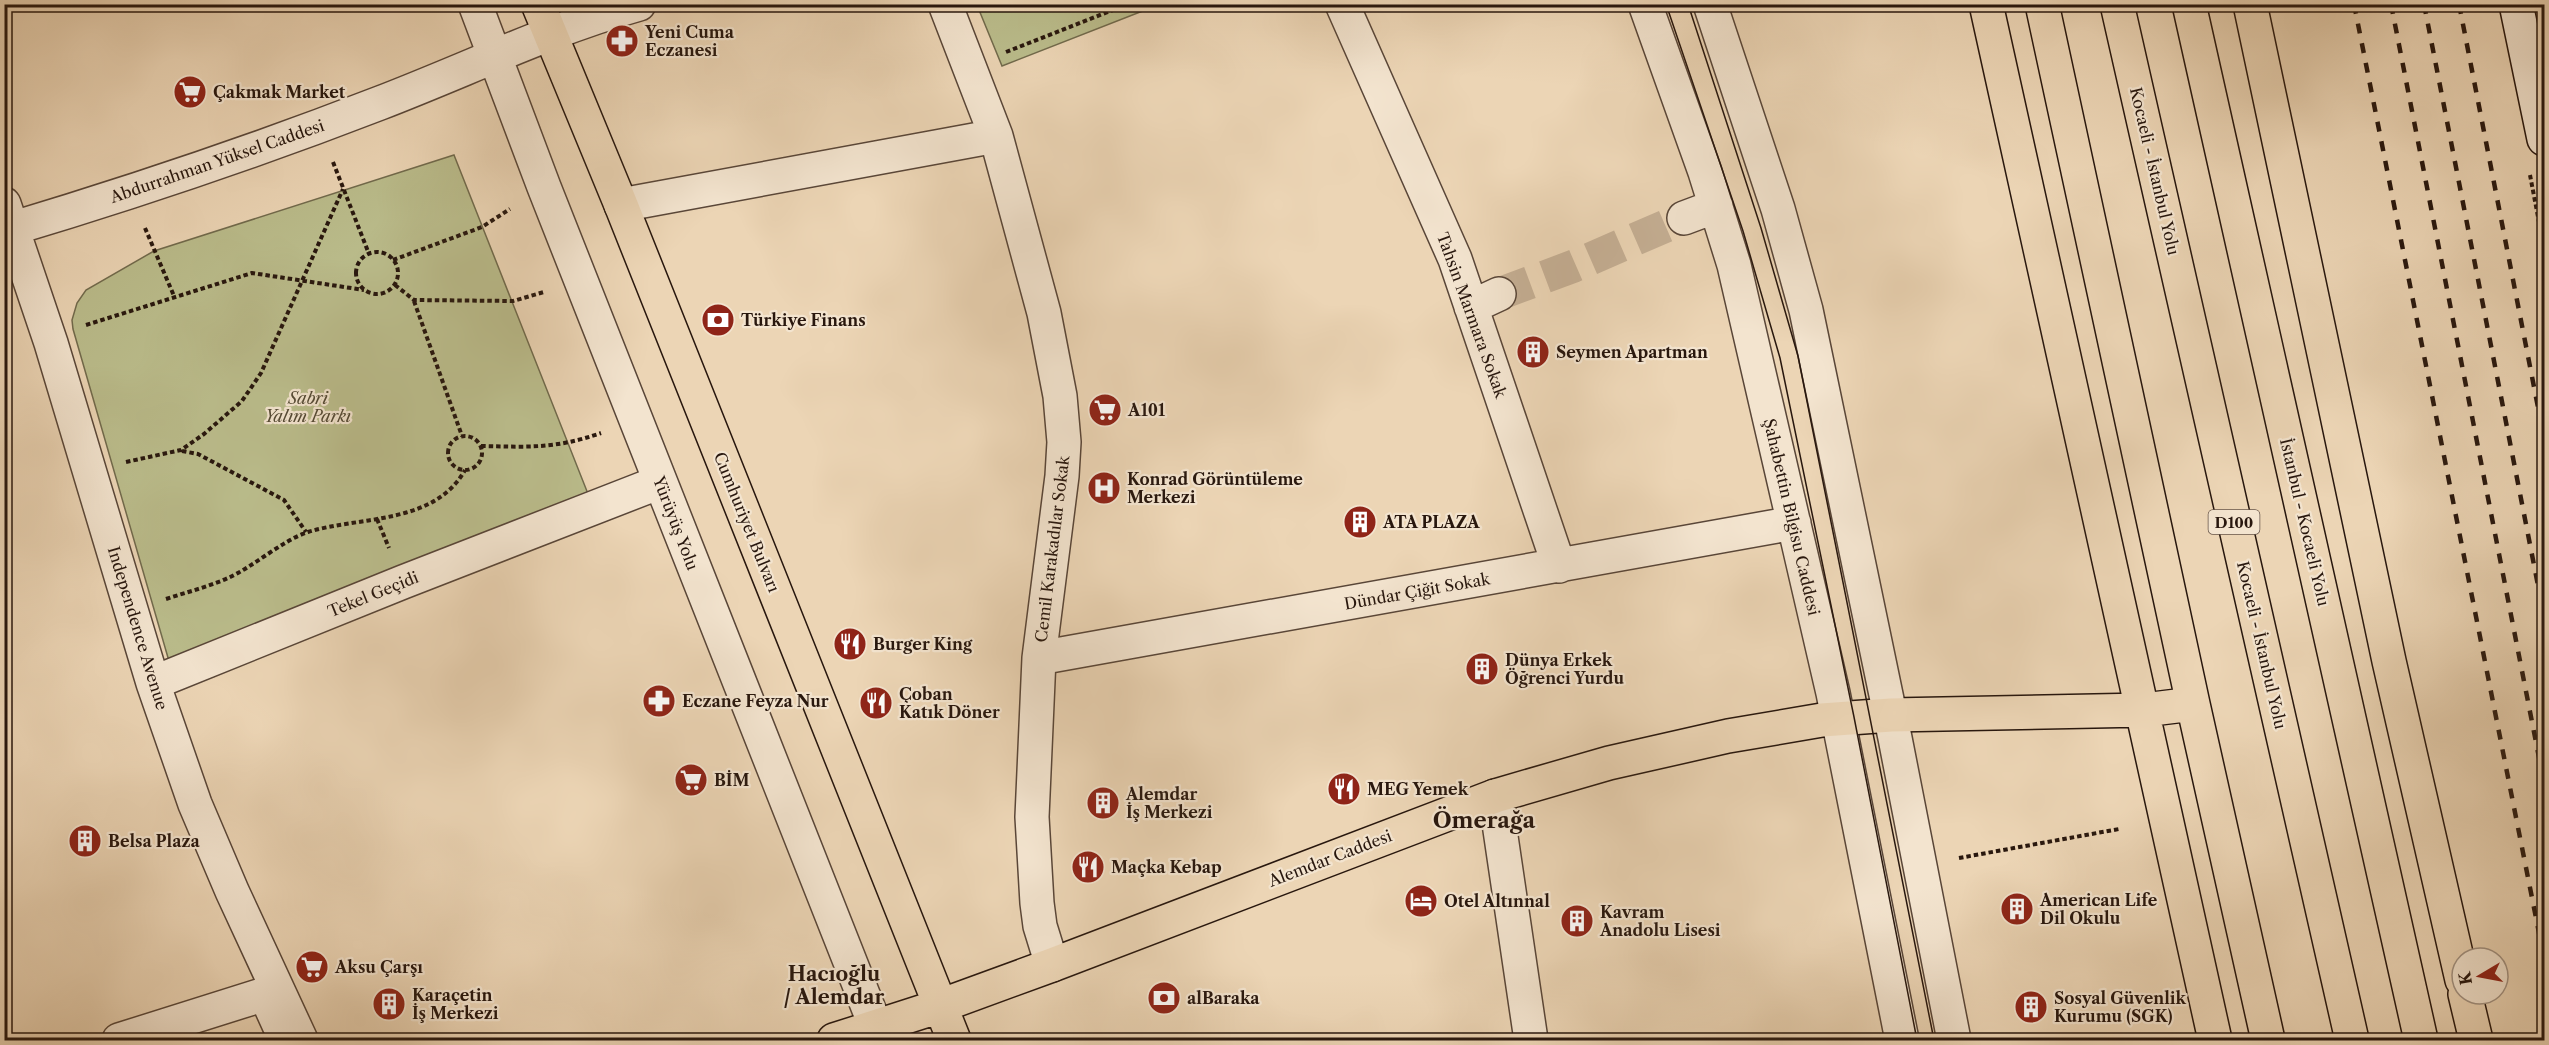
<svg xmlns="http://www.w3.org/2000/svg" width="2549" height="1045" viewBox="0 0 2549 1045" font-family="'Libre Caslon Text',serif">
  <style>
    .green { fill: #babc8b; stroke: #716a4c; stroke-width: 1.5 }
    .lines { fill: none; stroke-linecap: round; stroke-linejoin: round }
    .street-tunnel { stroke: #c5af94; stroke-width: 33; stroke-dasharray: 33 16; stroke-linecap: butt }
    .street-casing { stroke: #594638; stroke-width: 36 }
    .secondary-casing { stroke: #28170e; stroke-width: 36 }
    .primary-casing { stroke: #28170e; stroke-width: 36 }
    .highway-casing { stroke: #28170e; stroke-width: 36 }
    .path { stroke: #28170e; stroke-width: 4; stroke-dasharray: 4.5 3; stroke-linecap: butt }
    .street { stroke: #f3e4cf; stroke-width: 33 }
    .secondary { stroke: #f3e4cf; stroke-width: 33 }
    .primary { stroke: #ecd5b5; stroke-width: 33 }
    .highway { stroke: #ecd5b5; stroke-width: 33 }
    .tram { stroke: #28170e; stroke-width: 1.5 }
    .rail { stroke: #28170e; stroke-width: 4.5; stroke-dasharray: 10 10; stroke-linecap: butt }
    .labels { text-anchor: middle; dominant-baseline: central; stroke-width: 4.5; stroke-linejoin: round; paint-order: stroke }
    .shield { fill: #f3e4cf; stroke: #655448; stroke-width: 1.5 }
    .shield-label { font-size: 15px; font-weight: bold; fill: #28170e }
    .poi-label { font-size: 16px; font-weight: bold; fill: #28170e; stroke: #f3e4cf; text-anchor: start }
    .street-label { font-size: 16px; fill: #28170e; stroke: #f3e4cf }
    .park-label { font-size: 16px; font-style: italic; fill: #544934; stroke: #f3e4cf }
    .quarter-label { font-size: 20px; font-weight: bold; fill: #28170e; stroke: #f3e4cf }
    .district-label { font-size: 22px; font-weight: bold; fill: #28170e; stroke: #f3e4cf }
  </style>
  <rect width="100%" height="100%" fill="#ecd5b5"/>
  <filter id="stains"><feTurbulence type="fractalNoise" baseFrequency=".00333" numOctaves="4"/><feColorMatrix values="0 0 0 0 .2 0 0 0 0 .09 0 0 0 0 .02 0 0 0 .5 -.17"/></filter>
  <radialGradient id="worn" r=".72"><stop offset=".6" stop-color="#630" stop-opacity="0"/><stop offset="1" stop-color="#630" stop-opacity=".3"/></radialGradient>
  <path class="green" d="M977,5H1158L1002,66Z
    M454,155L594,509L173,675L73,329L72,320L77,303L86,290L154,251Z"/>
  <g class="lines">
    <path class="street-tunnel" d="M1499,294L1574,266L1684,218"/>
    <g class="street-casing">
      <path id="street" d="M475,4L544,187L881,1040
        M945,4L996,136L1044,313L1060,396L1064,442L1062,476L1039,658L1032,817L1037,903L1040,926L1052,965
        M1342,4L1455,259L1559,566
        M1645,4L1705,172L1734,265L1833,693L1902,1040
        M1710,4L1778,209L1806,310L1895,738L1954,1040
        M4,204L51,343L153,683L195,804L232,891L301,1040
        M621,205L996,136
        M1684,218L1716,206
        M4,231C131,193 256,151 380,103C466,70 550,29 639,4
        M1471,307L1499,294
        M1039,658L1794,523
        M153,683L403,582L660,482
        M1495,796L1531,1040
        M119,1040L265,994L279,1025"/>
    </g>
    <g class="secondary-casing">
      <path id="secondary" d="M2516,4L2544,139"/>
    </g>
    <g class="primary-casing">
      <path id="primary" d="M538,4L621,205L954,1040
        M1986,4L2215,1040
        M2042,4L2193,704L2268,1040
        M834,1040L940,1006L1052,965L1495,796L1609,763L1728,736L1822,720L1891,715L2144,710L2193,704"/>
    </g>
    <g class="highway-casing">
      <path id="highway" d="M2117,4L2352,1040
        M2189,4L2421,1040
        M2250,4L2389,661L2462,980
        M2465,994L2476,1040"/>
    </g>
    <path class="path" d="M1006,52L1128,4
      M333,162L369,254
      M2530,175L2544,248
      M145,228L174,296
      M356 273a21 21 0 1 1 42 0a21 21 0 1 1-42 0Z
      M393,260L482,227L510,209
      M395,285L414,300L513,301L544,292
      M414,301L462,436
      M86,325L252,273L364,290
      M448 453a17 17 0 1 1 34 0a17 17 0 1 1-34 0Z
      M481,446C529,447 555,449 601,433
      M182,451L198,454L284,500L306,532
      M126,462L181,450L204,434L242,401L261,373L343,189
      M377,519L389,548
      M166,599C187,592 208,587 228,578C253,567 283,540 308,532C360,516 434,525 465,470
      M1959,858L2119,829"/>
    <use href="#street" class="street"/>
    <use href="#secondary" class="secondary"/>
    <use href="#primary" class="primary"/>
    <use href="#highway" class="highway"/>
    <path class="tram" d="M1666,4L1743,231L1780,358L1854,717L1917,1040
      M1688,4L1761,228L1798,356L1934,1040"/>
    <path class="rail" d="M2354,4L2544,958
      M2391,4L2544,783
      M2424,4L2544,616
      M2459,4L2544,438"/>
  </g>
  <defs>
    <g id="pharmacy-disc" transform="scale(1.725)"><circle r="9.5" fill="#8f2418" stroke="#f3e4cf"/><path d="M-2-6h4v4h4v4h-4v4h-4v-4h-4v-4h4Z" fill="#fff"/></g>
    <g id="supermarket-disc" transform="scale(1.725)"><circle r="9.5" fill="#8f2418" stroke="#f3e4cf"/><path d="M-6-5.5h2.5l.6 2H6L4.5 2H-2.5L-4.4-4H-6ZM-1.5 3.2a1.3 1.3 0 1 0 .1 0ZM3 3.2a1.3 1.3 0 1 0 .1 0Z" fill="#fff"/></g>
    <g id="bank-disc" transform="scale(1.725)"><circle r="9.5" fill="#8f2418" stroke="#f3e4cf"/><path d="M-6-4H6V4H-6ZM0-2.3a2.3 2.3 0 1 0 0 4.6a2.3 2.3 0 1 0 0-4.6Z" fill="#fff"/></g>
    <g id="building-disc" transform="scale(1.725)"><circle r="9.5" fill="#8f2418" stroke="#f3e4cf"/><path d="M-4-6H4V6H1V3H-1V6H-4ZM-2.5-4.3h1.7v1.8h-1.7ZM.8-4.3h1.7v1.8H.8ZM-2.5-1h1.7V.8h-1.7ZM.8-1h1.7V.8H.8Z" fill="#fff"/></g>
    <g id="hospital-disc" transform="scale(1.725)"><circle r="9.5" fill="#8f2418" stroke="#f3e4cf"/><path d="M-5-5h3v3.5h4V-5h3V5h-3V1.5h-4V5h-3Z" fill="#fff"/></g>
    <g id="restaurant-disc" transform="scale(1.725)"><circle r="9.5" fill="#8f2418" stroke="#f3e4cf"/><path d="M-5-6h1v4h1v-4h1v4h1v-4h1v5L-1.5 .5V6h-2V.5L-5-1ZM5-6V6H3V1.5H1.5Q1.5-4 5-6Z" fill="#fff"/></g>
    <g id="hotel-disc" transform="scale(1.725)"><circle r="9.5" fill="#8f2418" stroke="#f3e4cf"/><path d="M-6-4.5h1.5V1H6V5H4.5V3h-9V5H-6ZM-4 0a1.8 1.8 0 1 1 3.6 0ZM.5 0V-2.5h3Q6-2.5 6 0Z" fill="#fff"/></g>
  </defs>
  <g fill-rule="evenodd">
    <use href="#pharmacy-disc" x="622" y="41"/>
    <use href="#supermarket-disc" x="190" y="92"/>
    <use href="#bank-disc" x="718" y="320"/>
    <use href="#building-disc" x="1533" y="352"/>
    <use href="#supermarket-disc" x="1105" y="410"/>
    <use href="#hospital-disc" x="1104" y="488"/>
    <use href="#building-disc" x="1360" y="522"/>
    <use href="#restaurant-disc" x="850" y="644"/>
    <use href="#building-disc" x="1482" y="669"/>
    <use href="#pharmacy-disc" x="659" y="701"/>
    <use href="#restaurant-disc" x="876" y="703"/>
    <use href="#supermarket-disc" x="691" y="780"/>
    <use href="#restaurant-disc" x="1344" y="789"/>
    <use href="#building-disc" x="1103" y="803"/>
    <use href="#building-disc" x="85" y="841"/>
    <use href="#restaurant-disc" x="1088" y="867"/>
    <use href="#hotel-disc" x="1421" y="901"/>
    <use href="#building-disc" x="2017" y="909"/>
    <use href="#building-disc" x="1577" y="921"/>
    <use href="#supermarket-disc" x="312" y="967"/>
    <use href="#bank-disc" x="1164" y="998"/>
    <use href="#building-disc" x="389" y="1004"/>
    <use href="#building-disc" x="2031" y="1007"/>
  </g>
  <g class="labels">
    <rect class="shield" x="2208.5" y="510" width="51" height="24" rx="4.5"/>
    <g class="shield-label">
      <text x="2234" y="522">D100</text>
    </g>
    <g class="poi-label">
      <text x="645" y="32">Yeni Cuma<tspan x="645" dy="18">Eczanesi</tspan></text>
      <text x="213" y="92">Çakmak Market</text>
      <text x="741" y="320">Türkiye Finans</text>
      <text x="1556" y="352">Seymen Apartman</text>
      <text x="1128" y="410">A101</text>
      <text x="1127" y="479">Konrad Görüntüleme<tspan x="1127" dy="18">Merkezi</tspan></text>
      <text x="1383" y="522">ATA PLAZA</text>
      <text x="873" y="644">Burger King</text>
      <text x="1505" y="660">Dünya Erkek<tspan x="1505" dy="18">Öğrenci Yurdu</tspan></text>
      <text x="899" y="694">Çoban<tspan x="899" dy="18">Katık Döner</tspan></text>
      <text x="682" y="701">Eczane Feyza Nur</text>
      <text x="714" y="780">BİM</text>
      <text x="1367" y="789">MEG Yemek</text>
      <text x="1126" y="794">Alemdar<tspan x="1126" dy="18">İş Merkezi</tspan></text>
      <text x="108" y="841">Belsa Plaza</text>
      <text x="1111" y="867">Maçka Kebap</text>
      <text x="2040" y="900">American Life<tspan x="2040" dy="18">Dil Okulu</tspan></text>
      <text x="1444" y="901">Otel Altınnal</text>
      <text x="1600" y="912">Kavram<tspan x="1600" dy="18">Anadolu Lisesi</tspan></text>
      <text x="335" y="967">Aksu Çarşı</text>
      <text x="412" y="995">Karaçetin<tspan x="412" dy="18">İş Merkezi</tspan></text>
      <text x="1187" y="998">alBaraka</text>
      <text x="2054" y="998">Sosyal Güvenlik<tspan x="2054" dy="18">Kurumu (SGK)</tspan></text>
    </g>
    <g class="street-label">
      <text transform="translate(217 161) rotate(-19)">Abdurrahman Yüksel Caddesi</text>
      <text transform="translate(2155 171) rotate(77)">Kocaeli - İstanbul Yolu</text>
      <text transform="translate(1472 315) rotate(70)">Tahsin Marmara Sokak</text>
      <text transform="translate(1792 517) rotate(77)">Şahabettin Bilgisu Caddesi</text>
      <text transform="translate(747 522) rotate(68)">Cumhuriyet Bulvarı</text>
      <text transform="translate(2305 522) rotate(77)">İstanbul - Kocaeli Yolu</text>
      <text transform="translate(676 523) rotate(69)">Yürüyüş Yolu</text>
      <text transform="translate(1052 549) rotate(-83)">Cemil Karakadılar Sokak</text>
      <text transform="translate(1417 591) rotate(-10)">Dündar Çiğit Sokak</text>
      <text transform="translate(373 594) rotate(-22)">Tekel Geçidi</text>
      <text transform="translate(138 628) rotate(73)">Independence Avenue</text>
      <text transform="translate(2262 645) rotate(77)">Kocaeli - İstanbul Yolu</text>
      <text transform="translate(1330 858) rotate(-21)">Alemdar Caddesi</text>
    </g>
    <g class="park-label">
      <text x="308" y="398">Sabri<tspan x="308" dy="18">Yalım Parkı</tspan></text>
    </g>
    <g class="quarter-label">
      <text x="834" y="974">Hacıoğlu<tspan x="834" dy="23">/ Alemdar</tspan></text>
    </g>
    <g class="district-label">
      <text x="1484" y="820">Ömerağa</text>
    </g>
  </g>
  <rect width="2549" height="1045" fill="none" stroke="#ecd5b5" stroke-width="24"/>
  <rect x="6" y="6" width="2537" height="1033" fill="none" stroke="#28170e" stroke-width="3"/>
  <rect x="12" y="12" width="2525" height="1021" fill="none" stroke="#28170e" stroke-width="1.5"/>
  <g transform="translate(2480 976) rotate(260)"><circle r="28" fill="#f3e4cf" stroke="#a29282" stroke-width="1.5"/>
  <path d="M0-4.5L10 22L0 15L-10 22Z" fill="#8f2418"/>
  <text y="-9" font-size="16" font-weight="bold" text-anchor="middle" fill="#28170e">K</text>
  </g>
  <rect width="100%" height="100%" filter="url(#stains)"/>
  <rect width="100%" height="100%" fill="url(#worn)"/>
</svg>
